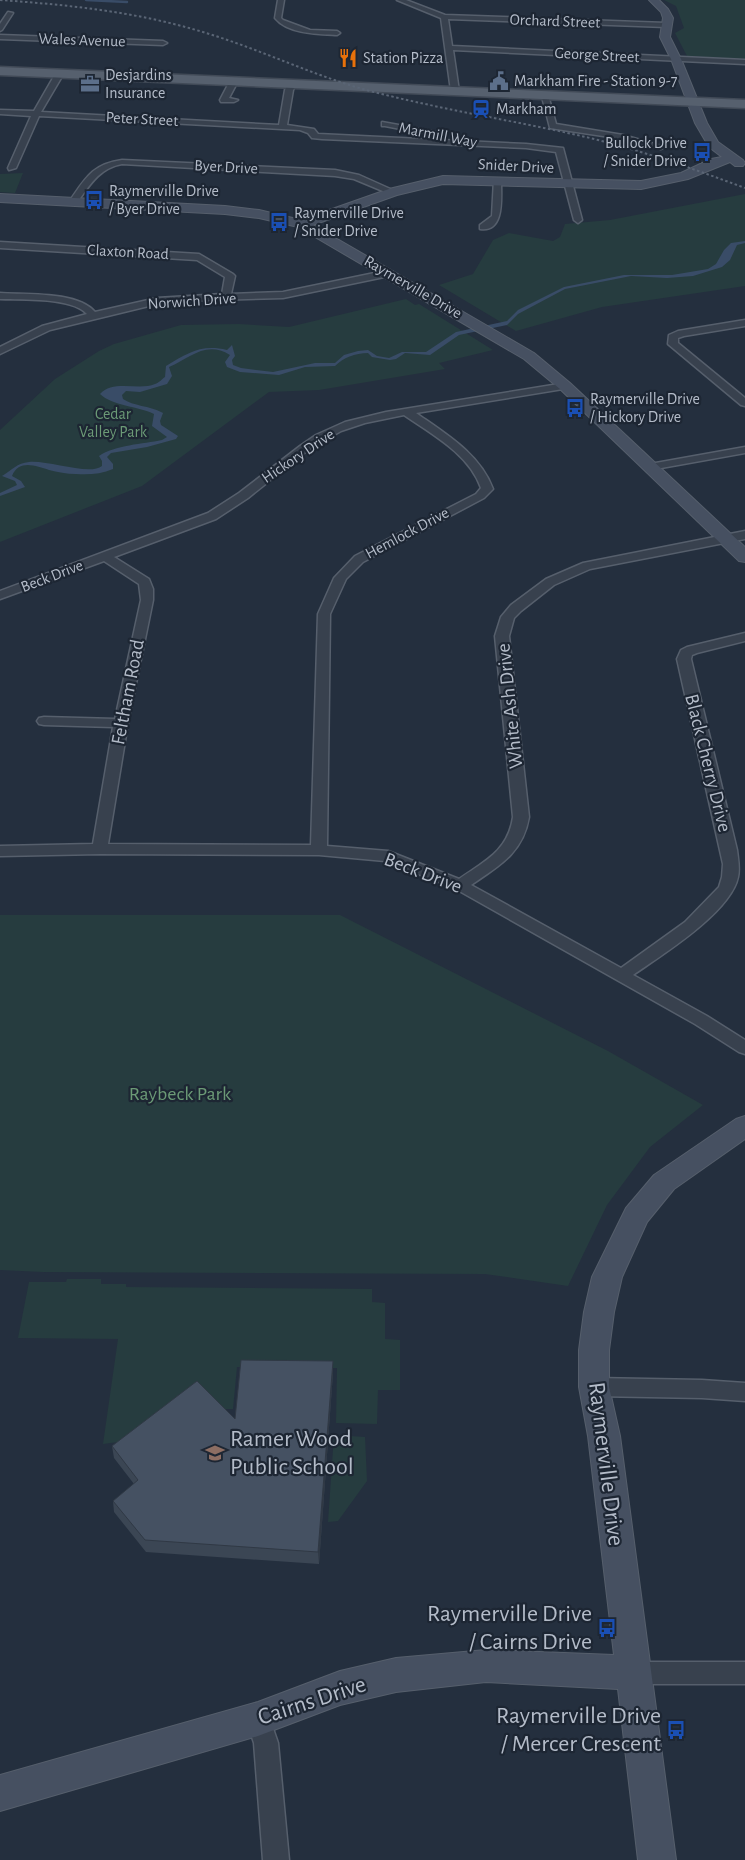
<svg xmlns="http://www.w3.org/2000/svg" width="745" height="1860" viewBox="0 0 745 1860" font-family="'Alegreya Sans',sans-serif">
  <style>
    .green { fill: #263c3f }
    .water { fill: #394c67 }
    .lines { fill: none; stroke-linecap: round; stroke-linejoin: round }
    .stream { stroke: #394c67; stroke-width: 2.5 }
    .street-casing { stroke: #565f6c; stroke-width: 3 }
    .secondary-casing { stroke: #565f6c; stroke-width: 2 }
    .primary-casing { stroke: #414a57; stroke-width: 3 }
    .street { fill: #38414e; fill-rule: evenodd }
    .secondary { fill: #465061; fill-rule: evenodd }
    .primary { fill: #56606e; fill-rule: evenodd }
    .rail { stroke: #5a6575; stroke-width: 2; stroke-dasharray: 2.5 2.5; stroke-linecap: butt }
    .wall { fill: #3b4654 }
    .shaded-wall { fill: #303945 }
    .building { fill: #455162; stroke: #303945 }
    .labels { text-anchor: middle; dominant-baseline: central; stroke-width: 4.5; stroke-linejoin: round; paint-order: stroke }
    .far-street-label { font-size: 16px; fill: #b4bcc9; stroke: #1d2633 }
    .far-poi-label { font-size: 16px; fill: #b4bcc9; stroke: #1d2633; text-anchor: start }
    .far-park-label { font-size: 16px; fill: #6b9a76; stroke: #1d2633 }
    .street-label { font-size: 20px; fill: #b4bcc9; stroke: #1d2633 }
    .park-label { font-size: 20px; fill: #6b9a76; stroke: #1d2633 }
    .near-poi-label { font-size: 24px; fill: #b4bcc9; stroke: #1d2633; text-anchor: end }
    .near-street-label { font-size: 24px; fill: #b4bcc9; stroke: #1d2633 }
  </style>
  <rect width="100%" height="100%" fill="#242f3e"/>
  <path class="green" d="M664,0H745V59L687,56L675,33L684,28L676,6Z
    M23,173L15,193L0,192V174Z
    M745,194V286L602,307L516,331L439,285L473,274L493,240L509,233L553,241L560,237L565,224L610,220Z
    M406,299L415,305L419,304L493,350L439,363L445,369L319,390L269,392L142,486L0,542V430L55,379L99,351L114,344L181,325L239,324L289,327Z
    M0,915H340L608,1051L703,1105L650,1147L607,1205L568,1286L485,1274L43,1272L0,1270Z
    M67,1279H101V1284H126V1287L372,1289V1302L385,1303V1339L400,1340V1390H378L377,1424L336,1423L337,1368L237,1367L233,1409H221L126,1441L103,1444L118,1339L18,1338L29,1282H66Z
    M334,1435L365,1437L367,1481L338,1521L328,1522Z"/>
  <path class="water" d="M745,241V243L737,245L730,260L722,267L693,276L667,278L631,276L565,289L518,314L507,325L459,335L430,355L405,353L396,359L390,360L372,357L368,353C355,353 343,358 335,366L305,367L279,375L240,372L227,367L225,362L230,355C206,340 190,358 169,367L172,376L167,384L140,392L126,391L122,395L123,399C133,406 150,406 161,412L163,413L160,421L161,425L178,436L176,439L147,447L111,453L107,457L113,464V469C101,474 89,475 76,474C67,474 57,472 49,470C36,466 19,459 12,476L21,481L25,487L0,496V493L17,485L15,481L2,476C12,470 17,463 29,462C48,460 90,476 102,466V461L99,456C115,445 143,444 162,440L167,437L152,426L154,414C138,406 112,406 100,394C113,379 139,391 155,384C159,383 162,379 165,377L166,366C188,353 201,344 227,350L232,345L235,356L232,360L233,365L241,368L273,372L315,363H335L344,355L358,351L368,350L377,356L389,358L402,352H426L456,332L507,321L518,310L564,287L624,275H672L708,269L716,264L724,250L731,243Z"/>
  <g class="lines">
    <path class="stream" d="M86,0L127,2"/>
    <g class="street-casing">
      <path id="street" d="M278,0H284L281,18L283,20L310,30L337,31L340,33L337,35C318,34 288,34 275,18Z
        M397,0H406L445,15L666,23L669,25L666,27L448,19L452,46L745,60V64L453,50L459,91L455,93L451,91L441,18Z
        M8,12L13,13L2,30L0,31V24Z
        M0,35L163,41L167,43L163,45L0,39Z
        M57,71L64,73L41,112L279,125L285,90L289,82H292L296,84L293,90L287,125L314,129L318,134L526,144L563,148L582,220L578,223L574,220L556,152L526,148L322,139L312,138L308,133L300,130L39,116L16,168L9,170L8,168L31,116L0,114V110L34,111Z
        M231,79L238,81L229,98L238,100L234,102H221L220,100Z
        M541,93L548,95L556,124L623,135L665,147L661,149L623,139L550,128Z
        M382,122L437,132L441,134L437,136L385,126H382Z
        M122,160L335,170L359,175L397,192L390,194L354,179L335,176L122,164C99,168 89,186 76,204H70L69,202C85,179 92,164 122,160Z
        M494,179L501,181C501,197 505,233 480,229V225L492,216Z
        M0,242L199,254L233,274L235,276L231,294L283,292L389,270L394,273L389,276L283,298L180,301L157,304L50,330L0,354V347L42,326L87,314C72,297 22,300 0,299V293C26,295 77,291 95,312L157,298L222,294L225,277L197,260L0,248Z
        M745,320V326L684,336L678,338V343L745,398V406L741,405L668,344L669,335L678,331Z
        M565,383L569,384L570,386L569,388L416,413C446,434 480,454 493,489L484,498L363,562L346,579L330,614L327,846L388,851L459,879C485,861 508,851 513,817L495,636L501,617L511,605L546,579L583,563L745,531V539L590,569L554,585L521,611L514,618L509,636L529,817C523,853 499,866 471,885L621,968L685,922L719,887L722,877L723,864L677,659L681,650L687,647L745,633V641L697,653L692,655L691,659L737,850C738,859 740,868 738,877C731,912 662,955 633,975L707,1016L745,1040V1054L739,1052L695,1024L454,888L385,861L319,855L100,854L0,856V846L93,844L113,727L44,725L39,724L37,721L39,718L44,717L115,719L141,600L139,584L104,561L0,599V591L208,513L239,493L300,446L316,435L345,422L386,412ZM404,415C433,435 469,454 481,488L476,494L355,556L334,578L318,614L311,845L108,844L128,723L153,600V589L149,579L114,557L216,519L248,498L308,450L341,431L365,423Z
        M745,447V453L650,470L644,467L650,464Z
        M594,1378L702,1380L745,1383V1401L702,1398L594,1396L587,1393L584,1387L587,1381Z
        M634,1662H745V1684H634L626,1681L622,1673L626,1665Z
        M258,1707L267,1711L278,1743L289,1860H263L254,1743L246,1719L249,1711Z"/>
    </g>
    <g class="secondary-casing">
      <path id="secondary" d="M649,0H659L668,9L673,18L670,37L681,59L707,123L718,142L743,160L745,163L743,166H735L730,162L688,179L641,189L443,184L397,195L313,225L534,353L570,383L745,547V562L739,561L560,389L524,359L298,227L259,218L225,214L0,202V194L225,206L259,210L301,220L389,189L443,176L641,181L681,173L711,159L722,157L709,147L695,123L671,59L660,37L663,18L661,12Z
        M745,1116V1139L674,1189L647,1222L622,1277L614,1312L609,1350V1387L620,1436L676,1860H638L618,1689L486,1682L396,1692L340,1705L258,1736L0,1811V1775L258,1702L340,1671L396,1658L486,1650L614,1655L588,1436L579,1387V1350L584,1312L592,1277L626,1208L654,1175L736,1119Z"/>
    </g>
    <g class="primary-casing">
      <path id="primary" d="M0,67L745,100V108L0,75Z"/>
    </g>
    <use href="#street" class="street"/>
    <use href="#secondary" class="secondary"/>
    <use href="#primary" class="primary"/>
    <path class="rail" d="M0,0C70,5 139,12 206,33C262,50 314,76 370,91C443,110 517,121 590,138C643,151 694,169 745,188"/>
  </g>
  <path class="wall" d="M333,1361V1373L319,1564L146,1552L114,1512L113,1501L134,1484L114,1458L112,1446L235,1419Z"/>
  <path class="shaded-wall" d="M333,1361V1373L319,1564L318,1552Z"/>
  <path class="building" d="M241,1360L333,1361L318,1552L145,1540L113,1501L138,1480L112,1446L197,1381L235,1419Z"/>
  <defs>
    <g id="restaurant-bare" transform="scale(1.5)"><path d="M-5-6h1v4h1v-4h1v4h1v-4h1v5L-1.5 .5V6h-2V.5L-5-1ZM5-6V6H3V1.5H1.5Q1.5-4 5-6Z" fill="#e8710a" stroke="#1d2633" stroke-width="2.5" paint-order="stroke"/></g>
    <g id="civic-bare" transform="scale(1.5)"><path d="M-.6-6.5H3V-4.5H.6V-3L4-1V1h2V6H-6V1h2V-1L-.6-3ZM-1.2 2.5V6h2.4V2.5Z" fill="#5c6f8a" stroke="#1d2633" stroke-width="2.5" paint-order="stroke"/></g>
    <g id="office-bare" transform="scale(1.5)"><path d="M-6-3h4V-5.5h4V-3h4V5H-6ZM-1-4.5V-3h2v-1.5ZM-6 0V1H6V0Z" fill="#5c6f8a" stroke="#1d2633" stroke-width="2.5" paint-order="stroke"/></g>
    <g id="station-bare" transform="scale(1.5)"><path d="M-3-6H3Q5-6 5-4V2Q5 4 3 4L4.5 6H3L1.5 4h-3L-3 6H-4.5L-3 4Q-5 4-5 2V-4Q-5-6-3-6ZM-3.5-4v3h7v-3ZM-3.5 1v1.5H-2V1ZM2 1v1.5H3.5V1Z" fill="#1a4fb4" stroke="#1d2633" stroke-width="2.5" paint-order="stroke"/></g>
    <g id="bus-bare" transform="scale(1.5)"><path d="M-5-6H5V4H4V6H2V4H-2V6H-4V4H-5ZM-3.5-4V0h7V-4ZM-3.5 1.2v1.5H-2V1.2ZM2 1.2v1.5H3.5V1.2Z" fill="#1a4fb4" stroke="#1d2633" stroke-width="2.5" paint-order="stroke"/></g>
    <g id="school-bare" transform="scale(1.5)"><path d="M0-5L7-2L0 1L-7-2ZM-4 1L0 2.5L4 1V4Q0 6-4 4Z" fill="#8d6e63" stroke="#1d2633" stroke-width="2.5" paint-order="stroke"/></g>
  </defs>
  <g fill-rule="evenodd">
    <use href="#restaurant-bare" x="348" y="58"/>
    <use href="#civic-bare" x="499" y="81"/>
    <use href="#office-bare" x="90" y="84"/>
    <use href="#station-bare" x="481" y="109"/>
    <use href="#bus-bare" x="702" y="152"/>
    <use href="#bus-bare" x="94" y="200"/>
    <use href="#bus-bare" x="279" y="222"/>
    <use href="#bus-bare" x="575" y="408"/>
    <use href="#school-bare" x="215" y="1453"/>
    <use href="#bus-bare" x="607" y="1628"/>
    <use href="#bus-bare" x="676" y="1730"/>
  </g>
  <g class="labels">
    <g class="far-street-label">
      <text transform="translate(555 21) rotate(2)">Orchard Street</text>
      <text transform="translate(82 40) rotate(2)">Wales Avenue</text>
      <text transform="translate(597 55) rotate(3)">George Street</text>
      <text transform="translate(142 119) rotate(3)">Peter Street</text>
      <text transform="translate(438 135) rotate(11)">Marmill Way</text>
      <text transform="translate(516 166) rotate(3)">Snider Drive</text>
      <text transform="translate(226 167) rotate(3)">Byer Drive</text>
      <text transform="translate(128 252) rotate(3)">Claxton Road</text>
      <text transform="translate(413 287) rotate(30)">Raymerville Drive</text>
      <text transform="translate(192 301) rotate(-4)">Norwich Drive</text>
      <text transform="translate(298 456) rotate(-34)">Hickory Drive</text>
      <text transform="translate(407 533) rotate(-28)">Hemlock Drive</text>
      <text transform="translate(52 576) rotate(-21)">Beck Drive</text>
    </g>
    <g class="far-poi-label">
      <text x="363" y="58">Station Pizza</text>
      <text x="105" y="75">Desjardins<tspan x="105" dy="18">Insurance</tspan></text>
      <text x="514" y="81">Markham Fire - Station 9-7</text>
      <text x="496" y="109">Markham</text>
      <text x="687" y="143" text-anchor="end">Bullock Drive<tspan x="687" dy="18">/ Snider Drive</tspan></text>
      <text x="109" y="191">Raymerville Drive<tspan x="109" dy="18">/ Byer Drive</tspan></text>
      <text x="294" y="213">Raymerville Drive<tspan x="294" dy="18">/ Snider Drive</tspan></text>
      <text x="590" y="399">Raymerville Drive<tspan x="590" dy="18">/ Hickory Drive</tspan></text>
    </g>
    <g class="far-park-label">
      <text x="113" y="414">Cedar<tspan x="113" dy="18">Valley Park</tspan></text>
    </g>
    <g class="street-label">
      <text transform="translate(128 692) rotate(-79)">Feltham Road</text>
      <text transform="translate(510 706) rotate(-96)">White Ash Drive</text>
      <text transform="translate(708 763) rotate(76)">Black Cherry Drive</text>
      <text transform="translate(423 873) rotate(21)">Beck Drive</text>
    </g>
    <g class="park-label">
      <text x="180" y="1094">Raybeck Park</text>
    </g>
    <g class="near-poi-label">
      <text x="230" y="1439" text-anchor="start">Ramer Wood<tspan x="230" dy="28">Public School</tspan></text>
      <text x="592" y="1614">Raymerville Drive<tspan x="592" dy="28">/ Cairns Drive</tspan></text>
      <text x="661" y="1716">Raymerville Drive<tspan x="661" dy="28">/ Mercer Crescent</tspan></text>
    </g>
    <g class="near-street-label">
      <text transform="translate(606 1464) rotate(83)">Raymerville Drive</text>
      <text transform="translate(312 1701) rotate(-18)">Cairns Drive</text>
    </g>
  </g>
</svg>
